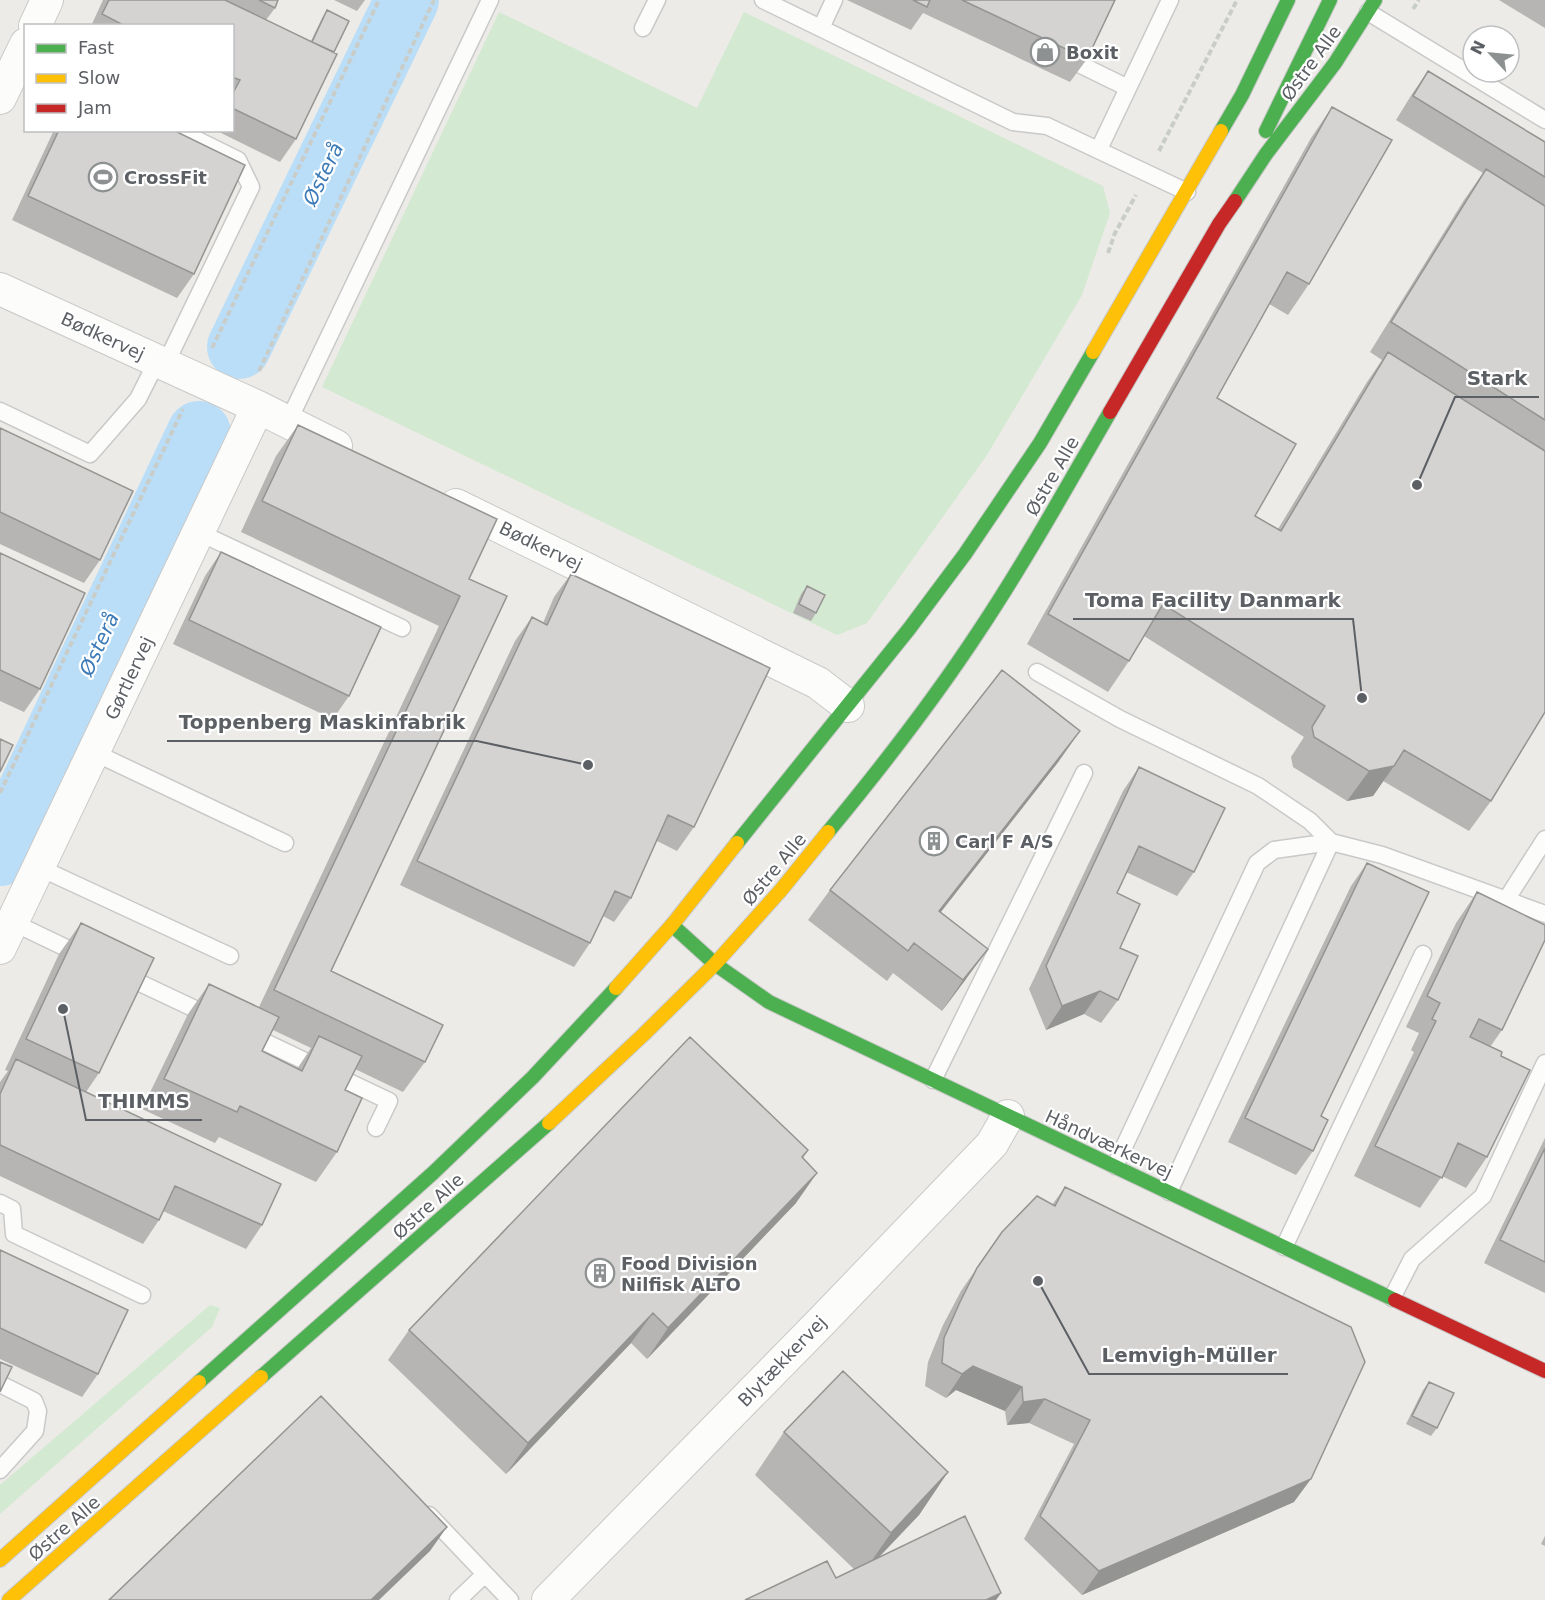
<svg xmlns="http://www.w3.org/2000/svg" width="1545" height="1600" viewBox="0 0 1545 1600" font-family="'DejaVu Sans',sans-serif">
  <style>
    .green { fill: #d4e9d1 }
    .lines { fill: none; stroke-linecap: round; stroke-linejoin: round }
    .river { stroke: #badef8; stroke-width: 64 }
    .lane-casing { stroke: #c9c9c9; stroke-width: 19 }
    .street-casing { stroke: #c9c9c9; stroke-width: 34 }
    .fast-casing { stroke: #c7c8c7; stroke-width: 16 }
    .slow-casing { stroke: #c7c8c7; stroke-width: 16 }
    .jam-casing { stroke: #c7c8c7; stroke-width: 16 }
    .path { stroke: #c8cdca; stroke-width: 4; stroke-dasharray: 6 3; stroke-linecap: butt }
    .lane { stroke: #fcfcfb; stroke-width: 16 }
    .street { stroke: #fcfcfb; stroke-width: 32 }
    .fast { stroke: #4caf50; stroke-width: 14 }
    .slow { stroke: #ffc107; stroke-width: 14 }
    .jam { stroke: #c62828; stroke-width: 14 }
    .wall { fill: #b6b5b4; fill-rule: evenodd }
    .shaded-wall { fill: #949492 }
    .building { fill: #d4d3d1; stroke: #949492; stroke-width: 1.5 }
    .labels { text-anchor: middle; dominant-baseline: central; stroke-width: 4.5; stroke-linejoin: round; paint-order: stroke }
    .poi-label { font-size: 18px; font-weight: bold; fill: #5c6065; stroke: #fff; text-anchor: start }
    .street-label { font-size: 18px; fill: #5c6065; stroke: #fff }
    .water-label { font-size: 20px; font-style: italic; fill: #3b7ab7; stroke: #fff }
    .leader { fill: none; stroke: #5c6065; stroke-width: 2 }
    .callout-dot { fill: #5c6065; stroke: #fff; stroke-width: 2 }
    .callout-label { font-size: 20px; text-anchor: middle; font-weight: bold; fill: #5c6065; stroke: #fff; stroke-width: 4.5; stroke-linejoin: round; paint-order: stroke }
  </style>
  <rect width="100%" height="100%" fill="#ecebe7"/>
  <path class="green" d="M499,12L697,108L744,12L1103,186L1110,213L1082,295L987,455L867,623L837,635L322,387Z
    M210,1305L220,1308L212,1327L0,1514V1485Z"/>
  <g class="lines">
    <path class="river" d="M239,347L407,0
      M0,854L199,433"/>
    <g class="lane-casing">
      <path id="lane" d="M763,0L1013,122L1047,126L1187,192
        M1368,12L1545,120
        M643,28L657,0
        M821,28L834,0
        M1079,64L1128,88
        M1099,149L1170,0
        M165,365L251,187L238,160L177,130
        M0,411L90,454L138,399L157,361
        M288,422L490,0
        M198,532L402,628
        M1037,672L1120,719L1258,786L1310,821L1331,842L1382,855L1545,914
        M93,752L285,843
        M38,867L230,956
        M1506,900L1545,839
        M12,922L85,957
        M121,974L212,1017
        M246,1033L389,1101L376,1128
        M933,1080L1084,773
        M1115,1166L1257,863L1274,850L1331,842L1169,1192
        M0,1203L12,1209L14,1234L142,1295
        M1284,1247L1423,954
        M1392,1298L1412,1259L1483,1196L1545,1063
        M0,1384L34,1401L38,1411L35,1431L0,1470
        M429,1515L510,1600
        M458,1600L485,1574"/>
    </g>
    <g class="street-casing">
      <path id="street" d="M35,26L47,0
        M0,98L26,44
        M0,289L258,407L336,446
        M456,505L818,683L848,706
        M0,948L258,407
        M548,1600L820,1323L992,1144L1008,1116"/>
    </g>
    <g class="fast-casing">
      <path id="fast" d="M1221,131L1242,95L1288,0
        M1266,131L1330,0
        M1235,201L1266,154L1335,63L1375,0
        M828,832C881,768 933,701 979,631C1026,560 1068,485 1110,412
        M737,843L909,629L965,554L1040,443L1093,352
        M672,925L715,964L769,1002L1395,1300
        M261,1377L549,1123
        M199,1382L433,1173L533,1077L616,988"/>
    </g>
    <g class="slow-casing">
      <path id="slow" d="M1093,352L1221,131
        M616,988L672,925L737,843
        M549,1123L643,1035L715,964L781,890L828,832
        M0,1560L199,1382
        M9,1600L261,1377"/>
    </g>
    <g class="jam-casing">
      <path id="jam" d="M1110,412L1219,224L1235,201
        M1395,1300L1545,1371"/>
    </g>
    <path class="path" d="M1413,9L1419,0
      M1159,151L1237,0
      M1108,253L1115,233L1136,195
      M212,348L379,0
      M259,371L434,0
      M0,793L183,409"/>
    <use href="#lane" class="lane"/>
    <use href="#street" class="street"/>
    <use href="#fast" class="fast"/>
    <use href="#slow" class="slow"/>
    <use href="#jam" class="jam"/>
  </g>
  <path class="wall" d="M103,0H278L275,8L266,20L311,41L322,18L327,10L334,52L296,139L280,162L215,130H232V26H91Z
    M334,0H365L357,11Z
    M847,0H1115L1087,59L1070,82L923,13L911,30Z
    M1499,0H1545V28Z
    M1428,71L1545,142V712L1491,801L1469,831L1383,781L1373,796L1347,801L1293,767L1291,757L1304,737L1144,636L1129,661L1108,692L1027,644L1311,138L1332,107L1309,284L1288,315L1269,304L1217,398L1255,516L1278,529L1367,382L1382,360L1370,352L1464,200L1483,173L1396,120L1412,94Z
    M54,130H173L194,274L177,298L12,220Z
    M298,425L469,579L331,971L425,1062L403,1092L355,1069L345,1090L337,1152L316,1182L219,1137L215,1143L142,1109L188,1014L209,984L259,1007L439,626L241,532L276,456ZM273,1030L311,1048L297,1069L262,1051Z
    M0,428L100,560L84,583L0,544Z
    M221,552L349,696L333,719L173,644L205,576Z
    M0,553L40,689L24,712L0,701Z
    M571,574L694,827L677,851L657,841L631,898L614,922L603,916L590,943L574,967L400,885L515,641L532,617L543,623L554,597Z
    M807,586L816,613L811,621L793,613L801,594Z
    M1059,761L941,912L966,979L942,1011L893,973L887,981L808,920L830,890Z
    M1139,767L1194,872L1177,896L1126,872L1117,893L1120,948L1118,1000L1101,1023L1084,1014L1046,1030L1029,989L1123,791Z
    M1367,863L1321,1116L1313,1151L1296,1175L1228,1142L1351,886Z
    M1477,892L1502,1030L1490,1047L1501,1056L1487,1157L1466,1188L1442,1176L1420,1208L1354,1176L1414,1052L1411,1050L1419,1033L1406,1027L1456,923Z
    M81,923L99,1073L86,1092L262,1225L246,1249L163,1211L159,1220L143,1244L0,1176V1082L8,1071L5,1070L59,954Z
    M1545,1138V1293L1484,1263Z
    M808,1150L803,1158L796,1203L647,1359L631,1343L506,1474L388,1360L409,1330Z
    M1065,1187L1294,1502L1082,1595L1024,1539L1074,1444L1029,1423L1007,1425L1005,1411L956,1390L946,1398L925,1386L928,1362L943,1325L961,1291L985,1256L1002,1232L1052,1205Z
    M0,1250L98,1374L82,1397L0,1359Z
    M1429,1382L1437,1428L1431,1436L1406,1424L1423,1390Z
    M784,1432L948,1472L919,1515L878,1558L1001,1593L996,1600H745L836,1578L854,1569L755,1475Z
    M1545,1536V1546L1541,1544Z"/>
  <path class="shaded-wall" d="M1080,731L1059,761L918,941L939,911Z
    M1394,766L1373,796L1347,801L1369,771Z
    M988,949L966,979L942,1011L963,980Z
    M1100,991L1084,1014L1046,1030L1062,1006Z
    M817,1173L796,1203L647,1359L668,1328Z
    M653,1313L631,1343L506,1474L528,1443Z
    M973,1366L1022,1387L1005,1411L956,1390L946,1398L962,1374Z
    M1045,1399L1029,1423L1007,1425L1023,1402Z
    M948,1472L919,1515L861,1576L891,1533Z
    M1311,1479L1294,1502L1082,1595L1099,1571Z
    M447,1527L430,1551L379,1600H371Z
    M1001,1593L996,1600H986Z"/>
  <path class="building" d="M109,0H225L337,54L296,139L232,108V95L240,80L232,77V26H125L102,14Z
    M259,0H278L275,8Z
    M913,0H930L927,7Z
    M962,0H1115L1087,59Z
    M327,10L349,21L334,52L312,42Z
    M1428,71L1545,142V177L1413,96Z
    M1332,107L1392,140L1309,284L1287,272L1217,398L1296,444L1255,516L1281,531L1388,352L1545,451V712L1491,801L1404,750L1394,766L1369,771L1314,737L1312,727L1325,706L1163,604L1129,661L1048,614Z
    M59,130H173L245,165L194,274L28,196Z
    M1486,169L1545,206V420L1391,322Z
    M298,425L497,519L469,579L507,596L331,971L443,1025L425,1062L274,990L460,596L262,501Z
    M0,428L133,491L100,560L0,512Z
    M221,552L381,627L349,696L189,620Z
    M0,553L85,593L40,689L0,670Z
    M571,574L770,668L694,827L668,815L631,898L615,891L590,943L417,861L532,617L547,625Z
    M807,586L825,595L816,613L799,604Z
    M1002,670L1080,731L939,911L988,949L963,980L914,943L908,951L830,890Z
    M0,739L13,745L0,772Z
    M1139,767L1225,808L1194,872L1139,846L1117,893L1140,904L1120,948L1138,956L1118,1000L1100,991L1062,1006L1046,966Z
    M1367,863L1429,892L1321,1116L1328,1120L1313,1151L1245,1118Z
    M1477,892L1545,925V940L1502,1030L1479,1019L1470,1037L1502,1052L1501,1056L1530,1070L1487,1157L1458,1143L1442,1178L1375,1146L1436,1021L1432,1019L1440,1003L1427,996Z
    M81,923L154,958L99,1073L26,1039Z
    M209,984L279,1017L262,1051L302,1071L319,1036L362,1056L345,1090L362,1098L337,1152L240,1106L237,1112L164,1079Z
    M690,1037L808,1150L802,1157L817,1173L668,1328L653,1313L528,1443L409,1330Z
    M16,1059L281,1184L262,1225L175,1186L159,1220L0,1145V1094Z
    M1545,1148V1262L1500,1240Z
    M1065,1187L1351,1327L1365,1362L1311,1479L1099,1571L1040,1516L1090,1420L1045,1399L1023,1402L1022,1387L973,1366L962,1374L942,1363L944,1338L960,1302L977,1268L1002,1232L1037,1196L1055,1206Z
    M0,1250L128,1310L98,1374L0,1328Z
    M0,1362L12,1367L0,1392Z
    M843,1371L948,1472L891,1533L784,1432Z
    M1429,1382L1454,1393L1437,1428L1412,1416Z
    M321,1396L447,1527L371,1600H109Z
    M965,1516L1001,1593L986,1600H745L827,1561L836,1578Z"/>
  <defs>
    <g id="shop-ring" transform="scale(1.5)"><circle r="9.5" fill="#fff" stroke="#8e9192" stroke-width="1.5"/><path d="M-5-2.5h2.3a2.7 3.5 0 0 1 5.4 0H5L5.5 6h-11ZM-1.5-2.5h3a1.5 2.3 0 0 0-3 0Z" fill="#8e9192"/></g>
    <g id="stadium-ring" transform="scale(1.5)"><circle r="9.5" fill="#fff" stroke="#8e9192" stroke-width="1.5"/><path d="M0-5a6.5 5 0 1 0 0 10a6.5 5 0 1 0 0-10ZM-3.5-1.8h7v3.6h-7Z" fill="#8e9192"/></g>
    <g id="building-ring" transform="scale(1.5)"><circle r="9.5" fill="#fff" stroke="#8e9192" stroke-width="1.5"/><path d="M-4-6H4V6H1V3H-1V6H-4ZM-2.5-4.3h1.7v1.8h-1.7ZM.8-4.3h1.7v1.8H.8ZM-2.5-1h1.7V.8h-1.7ZM.8-1h1.7V.8H.8Z" fill="#8e9192"/></g>
  </defs>
  <g fill-rule="evenodd">
    <use href="#shop-ring" x="1045" y="52"/>
    <use href="#stadium-ring" x="103" y="177"/>
    <use href="#building-ring" x="934" y="841"/>
    <use href="#building-ring" x="600" y="1273"/>
  </g>
  <g class="labels">
    <g class="poi-label">
      <text x="1066" y="52">Boxit</text>
      <text x="124" y="177">CrossFit</text>
      <text x="955" y="841">Carl F A/S</text>
      <text x="621" y="1263">Food Division<tspan x="621" dy="21">Nilfisk ALTO</tspan></text>
    </g>
    <g class="street-label">
      <text transform="translate(1311 63) rotate(-54)">Østre Alle</text>
      <text transform="translate(103 336) rotate(25)">Bødkervej</text>
      <text transform="translate(1052 476) rotate(-60)">Østre Alle</text>
      <text transform="translate(541 546) rotate(26)">Bødkervej</text>
      <text transform="translate(129 678) rotate(-65)">Gørtlervej</text>
      <text transform="translate(774 869) rotate(-50)">Østre Alle</text>
      <text transform="translate(1109 1144) rotate(25)">Håndværkervej</text>
      <text transform="translate(428 1206) rotate(-42)">Østre Alle</text>
      <text transform="translate(782 1361) rotate(-46)">Blytækkervej</text>
      <text transform="translate(64 1528) rotate(-41)">Østre Alle</text>
    </g>
    <g class="water-label">
      <text transform="translate(323 174) rotate(-64)">Østerå</text>
      <text transform="translate(99 644) rotate(-65)">Østerå</text>
    </g>
  </g>
  <path class="leader" d="M1417 485L1455 397H1539M1362 698L1353 619H1073M588 765L477 741H167M63 1009L86 1120H202M1038 1281L1089 1374H1288"/>
  <g class="callout-dot">
    <circle cx="1417" cy="485" r="6"/>
    <circle cx="1362" cy="698" r="6"/>
    <circle cx="588" cy="765" r="6"/>
    <circle cx="63" cy="1009" r="6"/>
    <circle cx="1038" cy="1281" r="6"/>
  </g>
  <g class="callout-label">
    <text x="1497" y="385">Stark</text>
    <text x="1213" y="607">Toma Facility Danmark</text>
    <text x="322" y="729">Toppenberg Maskinfabrik</text>
    <text x="144" y="1108">THIMMS</text>
    <text x="1189" y="1362">Lemvigh-Müller</text>
  </g>
  <rect x="24" y="24" width="210" height="108" fill="#ffffff" stroke="#bebfc1" stroke-width="1.5"/>
  <rect x="36" y="44" width="30" height="9" fill="#4caf50" stroke="#bebfc1" stroke-width="1.5"/>
  <text x="78" y="54" font-size="18" fill="#5c6065">Fast</text>
  <rect x="36" y="74" width="30" height="9" fill="#ffc107" stroke="#bebfc1" stroke-width="1.5"/>
  <text x="78" y="84" font-size="18" fill="#5c6065">Slow</text>
  <rect x="36" y="104" width="30" height="9" fill="#c62828" stroke="#bebfc1" stroke-width="1.5"/>
  <text x="78" y="114" font-size="18" fill="#5c6065">Jam</text>
  <g transform="translate(1491 54) rotate(296)"><circle r="28" fill="#ffffff" stroke="#bebfc1" stroke-width="1.5"/>
  <path d="M0-4.5L10 22L0 15L-10 22Z" fill="#8e9192"/>
  <text y="-9" font-size="16" font-weight="bold" text-anchor="middle" fill="#5c6065">N</text>
  </g>
</svg>
